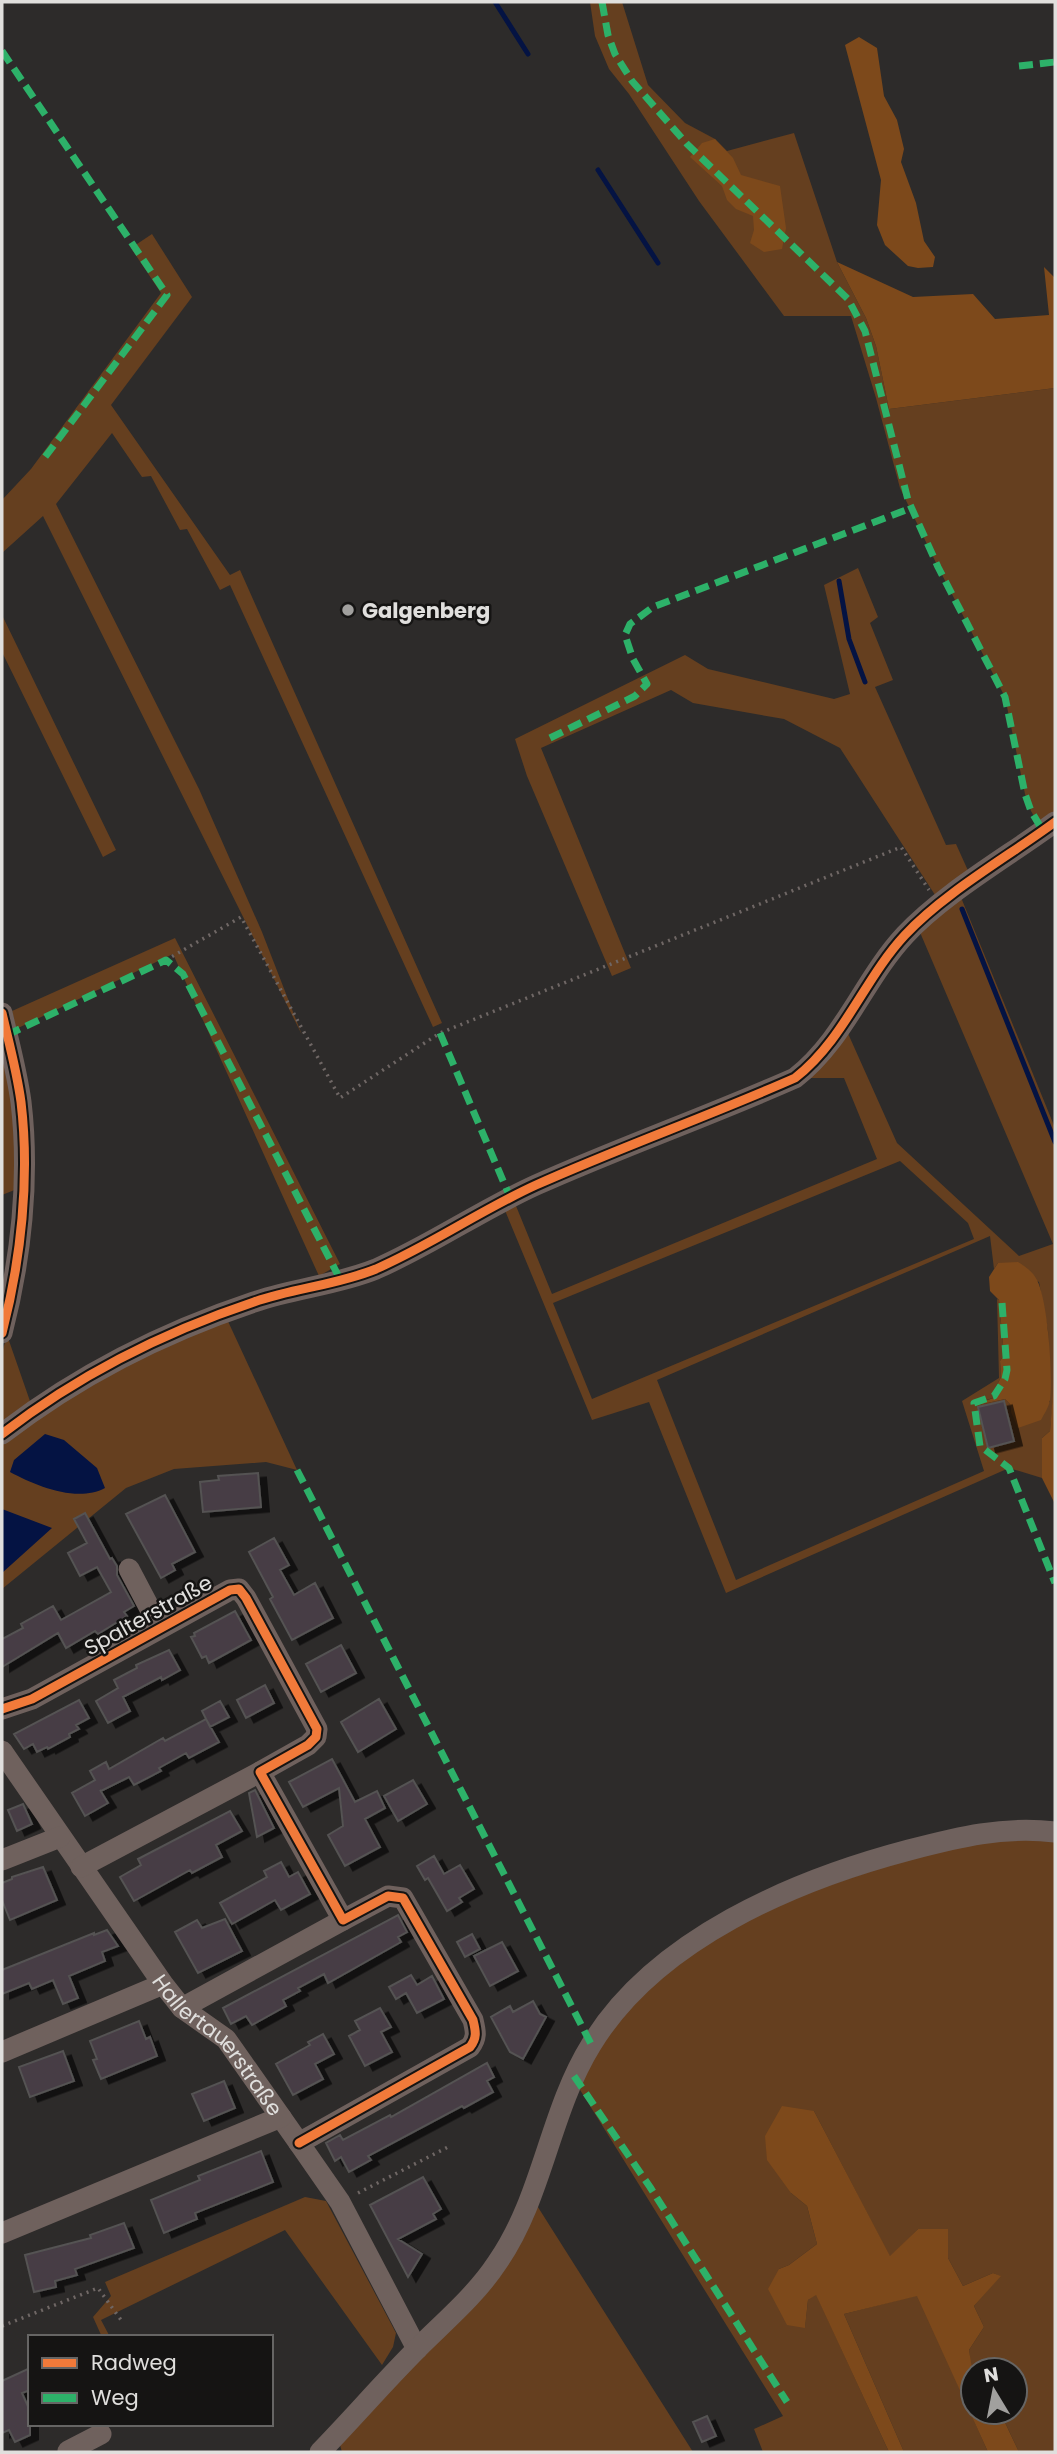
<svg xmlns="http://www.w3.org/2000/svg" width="1057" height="2454" viewBox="0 0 1057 2454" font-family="Poppins,sans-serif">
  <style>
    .green { fill: #653f1f; fill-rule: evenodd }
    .forest { fill: #7d491b }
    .water { fill: #041343 }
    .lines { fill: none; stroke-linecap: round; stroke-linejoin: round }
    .stream { stroke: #041343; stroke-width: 5 }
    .building { fill: #473d45; stroke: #545353; stroke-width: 2; filter: url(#shadow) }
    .path { stroke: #6f6765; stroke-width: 3.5; stroke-dasharray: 2 5; stroke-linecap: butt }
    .minor { stroke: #6f615d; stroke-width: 21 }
    .quiet { stroke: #2db169; stroke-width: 7; stroke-dasharray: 14 7; stroke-linecap: butt }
    .cycleway-casing { stroke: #151413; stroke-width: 13 }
    .cycleway { stroke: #f17a3a; stroke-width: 9 }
    .poi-dot { fill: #a1a09e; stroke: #151413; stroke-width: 2.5 }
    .labels { text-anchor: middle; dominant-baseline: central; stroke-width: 5; stroke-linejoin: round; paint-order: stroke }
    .poi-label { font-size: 21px; font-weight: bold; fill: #e0dfdd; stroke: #151413; text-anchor: start }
    .street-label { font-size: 21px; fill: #e0dfdd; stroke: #151413 }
  </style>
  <defs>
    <filter id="shadow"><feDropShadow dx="8" dy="4.5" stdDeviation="0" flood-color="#0009"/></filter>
  </defs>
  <rect width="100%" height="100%" fill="#2d2b2a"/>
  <path class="green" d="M590,2H622L648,85L685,123L715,139L727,151L794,133L837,262L866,318L876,346L889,409L1055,388V814L1039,825L1031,811L1025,794L1005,697L938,567L900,488L876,398L851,316H784L699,201L629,94L609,69L595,36Z
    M152,234L192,297L111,405L230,575L240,570L442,1023L433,1027L230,585L220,590L187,529L180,530L151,476L142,477L112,433L56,504L199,789L262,932L302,1035L43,516L2,553V500L31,469L161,293L131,248Z
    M858,568L878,617L870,623L893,680L875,687L946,845L956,844L970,875L937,898L840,748L784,719L693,703L671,690L541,748L631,968L612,976L527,776L515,739L685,655L708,669L834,699L850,694L824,585Z
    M2,615L116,850L103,857L2,652Z
    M960,895L1055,1128V1380L1050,1431L1042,1438V1478L1009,1468L726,1593L649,1402L592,1420L504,1208L514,1201L552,1294L877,1159L844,1078H803L846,1029L897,1143L1019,1256L1053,1244L919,930ZM900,1161L968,1223L974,1239L592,1399L553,1303ZM990,1236L994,1269L998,1263L1039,1282L1048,1331L1050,1402L1011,1412L1010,1404L1005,1399L978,1405L979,1402L997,1397L996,1387L1001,1377L1000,1361L1004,1355L999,1300L997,1299L999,1378L962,1401L984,1471L736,1580L657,1380Z
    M175,938L340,1264L319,1276L173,954L16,1029L12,1011Z
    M2,1036L12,1076L17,1189L2,1195Z
    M226,1317L297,1470L266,1462L174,1469L126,1488L2,1589V1442L66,1396Z
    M7,1335L31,1404L2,1426V1353Z
    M1055,1837V2452H1019L1000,2412H1015V2370H973V2375L971,2373L969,2350L984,2327L974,2306L1000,2276L993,2273L963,2286L948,2258V2230L918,2229L890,2257L814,2111L791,2193L807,2206L817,2244L789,2265L779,2269L805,2327L808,2300L816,2294L889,2452H763L754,2429L783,2416L577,2085L611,2027L684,1955L765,1907L960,1841Z
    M305,2197L326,2201L396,2333L393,2347L382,2365L285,2230L101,2320L110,2337H102L93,2317L111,2296L105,2282Z
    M536,2204L693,2452H342L340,2445Z
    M918,2295L988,2452H904L844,2314Z"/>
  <path class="forest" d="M859,37L877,48L884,96L897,120L904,149L901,162L916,203L924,241L935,257L933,267L918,268L908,266L885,245L877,225L881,180L845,45Z
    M715,139L733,158L741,175L780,186L786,228L782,249L764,252L750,243L754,230L753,216L736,209L727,200L722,186L690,157L702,143Z
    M837,262L913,297L973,294L995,319L1049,315L1044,267L1055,278V388L889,409L876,346L866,318Z
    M1018,1262C1026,1267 1033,1272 1037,1280C1048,1301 1053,1376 1050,1400C1049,1407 1044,1414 1041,1420L1018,1428L1011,1412L1010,1404L1005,1399L978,1405V1403L997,1397L996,1387L1001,1377L1000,1361L1004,1355L999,1300L990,1291L989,1277L998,1263Z
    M1054,1380H1055V1504L1042,1478V1438L1050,1431Z
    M782,2106L814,2111L890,2256L918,2229H948V2258L963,2286L993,2273L1001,2276L974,2306L984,2327L969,2350L973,2375V2412H1000L1019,2452H988L917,2296L844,2314L904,2452H889L816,2295L808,2300L805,2328L787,2325L768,2289L779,2269L789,2265L817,2244L807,2206L791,2193L767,2160L765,2136Z"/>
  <path class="water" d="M45,1434L64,1440L97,1468L105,1488C77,1503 36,1486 10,1472L14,1460Z
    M2,1509L52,1528L2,1573Z"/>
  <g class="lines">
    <path class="stream" d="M495,2L528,54
      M598,170L658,263
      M839,581L849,639L865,682
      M962,909L1055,1142"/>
  </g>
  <path class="building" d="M1004,1401L1014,1441L988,1448L978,1407Z
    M258,1473L261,1507L203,1512L200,1482L219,1480L218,1476Z
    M165,1495L195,1552L172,1564L175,1570L161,1578L126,1514Z
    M85,1513L110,1559L112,1558L117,1566V1575L134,1606L124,1612L127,1616L98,1634L95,1631L66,1648L58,1633L2,1667V1639L23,1628L21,1624L53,1606L61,1620L111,1592L97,1567L80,1576L68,1553L87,1543L74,1519Z
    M274,1538L289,1565L280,1570L294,1595L315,1583L333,1618L292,1640L270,1599L273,1597L249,1552Z
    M235,1611L251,1640L209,1663L206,1656L202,1658L191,1637L195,1636L194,1633Z
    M341,1645L356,1673L321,1692L306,1664Z
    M169,1650L180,1670L162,1680L161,1677L123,1697L130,1711L108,1723L96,1701L118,1688L114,1680L137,1668L136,1665Z
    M265,1685L274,1703L246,1718L237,1700Z
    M379,1699L396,1729L358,1752L341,1722Z
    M79,1700L89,1718L76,1725L79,1729L69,1734L70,1737L48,1749L47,1747L37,1752L33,1744L24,1749L14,1734Z
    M220,1701L229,1717L210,1727L202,1711Z
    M206,1719L219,1742L189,1758L186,1753L159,1768L161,1771L134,1785L129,1777L101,1791L100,1790L108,1803L85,1816L72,1793L95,1780L90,1771L106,1762L109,1769L163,1738L165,1741Z
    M332,1759L355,1802L377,1791L385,1808L365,1819L380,1847L345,1866L328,1835L343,1826L339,1788L303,1807L289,1782Z
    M413,1780L427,1804L398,1821L384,1796Z
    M255,1790L274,1828L257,1837L249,1793Z
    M23,1804L32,1824L17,1831L8,1810Z
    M230,1811L242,1831L216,1845L222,1857L192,1873L190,1870L134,1901L120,1877L141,1865L138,1859Z
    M434,1856L444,1874L460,1865L474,1889L459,1898L462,1902L447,1911L428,1878L425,1880L417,1866Z
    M281,1862L289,1877L298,1872L310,1894L281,1910L275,1900L232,1924L220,1903L267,1877L264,1871Z
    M43,1867L57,1900L10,1920L2,1900V1883L12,1879V1877Z
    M398,1915L407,1932L398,1937L401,1942L328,1983L324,1974L298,1988L300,1991L283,2000L286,2006L252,2025L246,2016L231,2024L223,2008Z
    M225,1919L242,1951L198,1973L175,1932L197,1920L202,1928Z
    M107,1930L118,1946L102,1952L105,1961L69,1976L78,1998L63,2004L53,1980L32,1989L29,1983L2,1994V1970L94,1933V1935Z
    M472,1934L480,1949L465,1957L457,1942Z
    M502,1942L518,1971L490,1986L474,1956Z
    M411,1975L417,1985L432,1976L444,1999L417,2013L406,1993L396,1999L389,1987Z
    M533,2001L540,2014L546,2017L523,2059L510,2052L491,2017L510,2006L513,2012Z
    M380,2008L391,2027L381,2032L392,2052L365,2066L349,2036L360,2030L355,2021Z
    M139,2021L146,2039L150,2037L157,2056L101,2079L93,2060L97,2059L90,2041Z
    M323,2034L334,2054L315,2064L323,2079L293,2095L276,2064L310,2045L308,2042Z
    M63,2051L74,2081L30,2097L19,2067Z
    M487,2063L494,2077L487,2081L493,2092L464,2108L462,2106L368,2156L371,2160L349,2172L341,2157L335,2161L326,2143L340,2135L343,2140L390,2115L391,2117Z
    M224,2081L235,2108L204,2121L192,2094Z
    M261,2151L273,2182L195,2213L197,2219L164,2233L151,2200L200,2180L198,2176Z
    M423,2177L441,2209L433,2214L436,2219L398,2239L422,2254L408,2277L370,2205Z
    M124,2223L134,2248L75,2269L77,2275L55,2281L56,2287L34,2292L25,2255L91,2238L90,2235Z
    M30,2368V2390L22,2393L30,2411V2435L15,2442L9,2430L2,2433V2381Z
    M707,2416L716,2436L702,2442L693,2422Z"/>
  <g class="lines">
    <path class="path" d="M166,960L241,917L340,1098L440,1033L901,847L929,890
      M358,2193L448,2147
      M2,2326L98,2288L121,2320"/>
    <g class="minor">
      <path d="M2,1013C9,1043 17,1072 21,1102C30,1178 21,1260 2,1333"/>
      <path d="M2,1434C77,1376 164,1332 254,1302C294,1288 337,1285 376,1269C431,1245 481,1210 536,1185C621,1147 709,1116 795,1078C844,1040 864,979 905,935C944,893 1009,856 1055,822"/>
      <path d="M129,1569L160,1628"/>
      <path d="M2,1709L32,1699L230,1590L239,1589L246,1598L317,1729L316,1737L308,1745L260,1772L343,1920L388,1896L403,1898L473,2020C476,2032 477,2038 470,2047L299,2143"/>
      <path id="s1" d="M2,1751L163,1984L182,2008L226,2039L299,2143L340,2202L417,2349"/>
      <path d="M2,1860L60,1837"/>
      <path d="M81,1867L260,1772"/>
      <path d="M182,2008L343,1920"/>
      <path d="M2,2052L163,1984"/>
      <path d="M2,2233L281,2117"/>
      <path d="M68,2451L101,2434"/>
      <path d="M320,2452C353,2418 384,2382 418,2348C445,2321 476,2295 497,2263C543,2197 549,2113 591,2045C655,1939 795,1880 909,1850C959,1837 1003,1826 1055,1832"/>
    </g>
    <path class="quiet" d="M602,2L608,35L615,54L632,81L687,144L848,299L865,331L908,500L938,567L1005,697L1025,794L1031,811L1043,831
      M2,51L167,295L42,461
      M1019,66L1055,62
      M550,738L635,696L647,684L633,659L625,635L630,624L653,607L911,508
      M440,1033L510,1197
      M7,1035L166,960L183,974L341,1281
      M1002,1303L1007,1370L1005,1379L994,1396L974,1403L980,1446L1009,1468L1055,1583
      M297,1470L591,2044
      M574,2076L650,2187L787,2402"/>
    <g class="cycleway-casing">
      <path id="cycleway" d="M2,1013C9,1043 17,1072 21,1102C30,1178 21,1260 2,1333
        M2,1434C77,1376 164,1332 254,1302C294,1288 337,1285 376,1269C431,1245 481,1210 536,1185C621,1147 709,1116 795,1078C844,1040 864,979 905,935C944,893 1009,856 1055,822
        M2,1709L32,1699L230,1590L239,1589L246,1598L317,1729L316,1737L308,1745L260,1772L343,1920L388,1896L403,1898L473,2020C476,2032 477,2038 470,2047L299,2143"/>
    </g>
    <use href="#cycleway" class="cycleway"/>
  </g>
  <circle class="poi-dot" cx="348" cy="610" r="7"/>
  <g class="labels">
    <g class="poi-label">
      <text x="362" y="610">Galgenberg</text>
    </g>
    <g class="street-label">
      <text transform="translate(148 1615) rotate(-29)">Spalterstraße</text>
      <text stroke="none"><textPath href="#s1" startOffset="366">Hallertauerstraße</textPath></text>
    </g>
  </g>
  <rect width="1057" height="2454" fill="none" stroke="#e0dfdd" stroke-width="7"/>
  <rect x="28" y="2335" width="245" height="91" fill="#151413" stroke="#666564" stroke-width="2"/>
  <rect x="42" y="2358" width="35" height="10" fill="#f17a3a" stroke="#666564" stroke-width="2"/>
  <text x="91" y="2370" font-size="21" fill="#e0dfdd">Radweg</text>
  <rect x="42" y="2393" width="35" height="10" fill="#2db169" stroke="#666564" stroke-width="2"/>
  <text x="91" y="2405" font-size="21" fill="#e0dfdd">Weg</text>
  <g transform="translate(994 2391) rotate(350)"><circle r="33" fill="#151413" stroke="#666564" stroke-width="2"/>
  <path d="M0-5L12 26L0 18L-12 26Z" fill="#a1a09e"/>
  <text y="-10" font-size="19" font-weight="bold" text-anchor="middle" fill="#e0dfdd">N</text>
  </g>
</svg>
